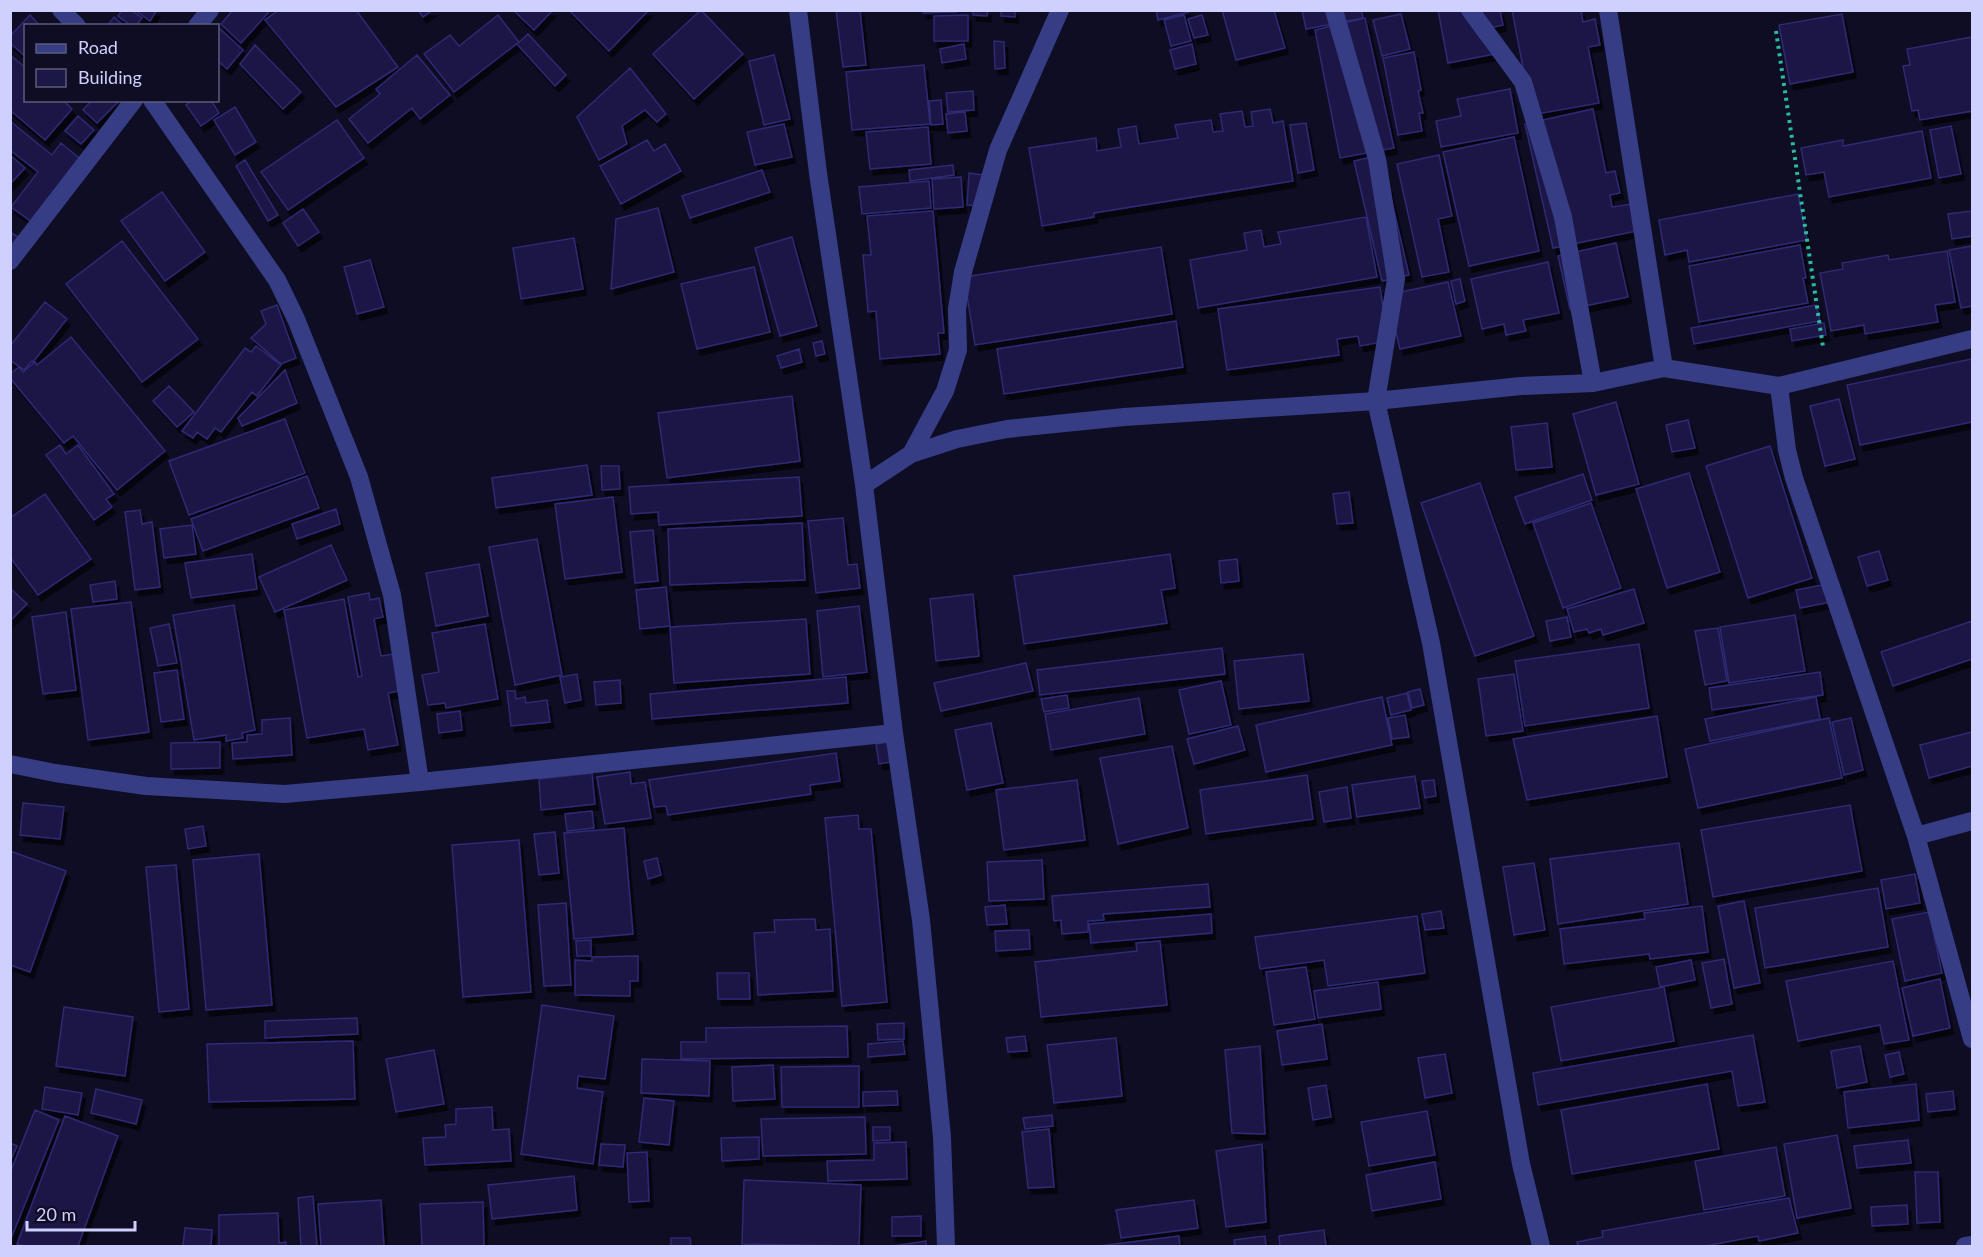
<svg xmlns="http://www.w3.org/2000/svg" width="1983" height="1257" viewBox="0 0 1983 1257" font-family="Lato,sans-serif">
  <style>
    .building { fill: #1b1846; stroke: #2e2973; stroke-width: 1.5; filter: url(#shadow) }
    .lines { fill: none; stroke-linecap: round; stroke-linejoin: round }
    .path { stroke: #29ba9f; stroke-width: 4; stroke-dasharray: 3 4.5; stroke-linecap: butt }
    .minor { stroke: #363d85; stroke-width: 18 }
  </style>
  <defs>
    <filter id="shadow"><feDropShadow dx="3.5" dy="6" stdDeviation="0" flood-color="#0009"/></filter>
  </defs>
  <rect width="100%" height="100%" fill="#0e0d24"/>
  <path class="building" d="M122,10H131L142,18L136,26H131L118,16Z
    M135,10H157L150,21Z
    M233,10H266L268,13L241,43L221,24Z
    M279,10H356L398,67L336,107L265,20Z
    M418,10H433L423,17Z
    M513,10H553L534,30Z
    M569,10H649L609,51Z
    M701,10L743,54L694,99L653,54Z
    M836,10H860L866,65L843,67Z
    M923,10H957V12L923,13Z
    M973,10H988L987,16L973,15Z
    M1001,10H1015V17L1001,16Z
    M1156,10H1196L1158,20Z
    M1222,10H1274L1285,48L1236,60Z
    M1302,10H1361L1363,18L1306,29Z
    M1438,10H1500L1503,25L1490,28L1495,54L1448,63Z
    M1512,10H1581L1583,22L1595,19L1600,45L1588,47L1599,103L1532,115Z
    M1401,14L1410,49L1382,56L1373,20Z
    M1842,14L1853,72L1790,84L1779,25Z
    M30,15L40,26H26V57L10,43V36Z
    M498,15L519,42L454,92L424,54L450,35L459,46Z
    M968,15V41H934V16Z
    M1184,15L1191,41L1171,46L1164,20Z
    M1202,15L1208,35L1194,38L1188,19Z
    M114,17L124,26H107Z
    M1365,18L1394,148L1340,158L1315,30Z
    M218,27L243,50L227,69L218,61Z
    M528,34L566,75L555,86L517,44Z
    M1972,37V111L1920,120L1918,110L1912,111L1903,66L1910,65L1907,49Z
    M994,41L1004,42L1005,68L995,69Z
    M964,44L966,59L942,63L940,49Z
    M1192,44L1196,64L1175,69L1170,50Z
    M255,45L301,92L283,109L240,64Z
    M1414,52L1421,90L1418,91L1423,113H1419L1422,131L1398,135L1383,58Z
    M10,55L26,68V100H63L72,109L45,140L10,110Z
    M417,55L450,95L420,119L412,108L368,143L349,119L380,94L376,89Z
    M774,55L790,119L764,125L749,61Z
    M924,65L930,124L852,130L846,72Z
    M630,68L666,114L657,122L645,110L622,126L627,144L599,160L577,117Z
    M1510,89L1518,133L1441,147L1436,121L1461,116L1457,99Z
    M973,91L974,110L948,112L946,93Z
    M92,100H119V101L97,123L83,110Z
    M193,100H211L219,113L201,126L186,105Z
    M941,100L943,124L931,125L929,101Z
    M235,107L256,142L235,155L214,120Z
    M1270,109L1273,123L1283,121L1293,181L1094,213V217L1042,226L1029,148L1096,138L1097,151L1121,147L1118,129L1136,126L1139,144L1178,138L1175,125L1211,120L1213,132L1223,131L1220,114L1242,111L1245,127L1253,126L1251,112Z
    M1593,109L1606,173L1615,171L1620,193L1610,195L1612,207L1632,204L1637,231L1553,248L1525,124Z
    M965,112L967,131L948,133L946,114Z
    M78,116L94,130L81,144L65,131Z
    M337,120L364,158L288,210L261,172Z
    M10,121L52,155L61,143L79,158L36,225L11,207L38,172L10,150Z
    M1306,123L1314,170L1298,173L1290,125Z
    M784,124L792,157L755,165L747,132Z
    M1951,126L1961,174L1939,178L1930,130Z
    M928,127L931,164L870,169L866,132Z
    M1922,131L1931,178L1829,197L1824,172L1806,175L1801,148L1843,140V146Z
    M1514,137L1539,251L1469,266L1443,152Z
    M647,140L654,151L665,144L681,171L621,204L600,166Z
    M10,155L25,168L10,184Z
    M1381,155L1409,275L1382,281L1354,161Z
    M1439,155L1452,216L1438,219L1449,272L1422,277L1397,164Z
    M245,160L278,215L268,221L236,166Z
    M953,165L954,175L910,181L909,170Z
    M762,170L770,192L690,218L682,196Z
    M969,173L983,175L980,206L967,205Z
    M961,177L963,207L934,209L932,179Z
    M929,181L931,208L862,214L859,187Z
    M162,192L205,252L165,281L121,221Z
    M1798,194L1807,240L1689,262L1687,250L1665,255L1659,220Z
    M658,208L674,272L611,289L616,219Z
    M303,209L319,232L298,246L283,223Z
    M933,211L944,333H938L940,354L880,359L876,311L868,312L863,255H871L867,216Z
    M1972,211V236L1952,239L1948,214Z
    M1366,217L1377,277L1198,308L1190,260L1247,250L1244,233L1261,230L1264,247L1281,244L1278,232Z
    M10,232L18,237L10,247Z
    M792,237L817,326L780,336L755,248Z
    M574,238L583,289L521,299L513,248Z
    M122,241L198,339L142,382L66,284Z
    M1616,243L1628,297L1570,309L1558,256Z
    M1800,245L1806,278H1803L1808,303L1699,322L1689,266Z
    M1972,246V306L1961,308L1949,250Z
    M1161,247L1172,314L975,345L964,277Z
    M1947,251L1955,302L1935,305L1938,322L1865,334L1864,325L1831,331L1820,273L1843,269L1842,263L1888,255L1889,260Z
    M370,260L384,307L357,314L344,267Z
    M1548,262L1559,313L1523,320L1526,331L1506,335L1504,324L1482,329L1471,279Z
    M754,267L770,332L697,349L681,284Z
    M1460,279L1465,301L1456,304L1451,281Z
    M1448,282L1461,336L1400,349L1387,295Z
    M1380,287L1388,341L1360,346L1358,336L1337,339L1339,355L1227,370L1218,309Z
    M45,302L67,319L33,362L32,361L24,370L10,360V346Z
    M277,305L296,358L281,364L251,338L266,324L261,311Z
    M1816,305L1820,321L1694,344L1691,328Z
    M1176,321L1183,367L1004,394L997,349Z
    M1824,323L1826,335L1792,341L1790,329Z
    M71,337L165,451L117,490L73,436L64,443L10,378V374L19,367L23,372L35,362L37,365Z
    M822,341L825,354L816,356L813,343Z
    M256,346L281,365L257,396L252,392L221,432L215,428L207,439L197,432L193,438L182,431L245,348L251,352Z
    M799,349L802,362L781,368L777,356Z
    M1972,359V422L1860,445L1847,385Z
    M285,370L297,403L242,426L238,418Z
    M169,386L194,412L177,427L153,401Z
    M792,396L800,461L667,478L658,413Z
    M1839,399L1855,459L1825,466L1810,406Z
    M1616,402L1639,484L1596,495L1573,414Z
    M285,419L305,473L189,515L169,461Z
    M1688,420L1695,448L1672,452L1666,425Z
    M1547,423L1552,467L1516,470L1511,427Z
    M60,445L66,454L78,445L114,494L106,499L112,507L94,520L46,455Z
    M1770,446L1812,578L1748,598L1706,466Z
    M587,465L592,495L496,508L492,478Z
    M601,466H619L620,489L602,490Z
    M1689,473L1720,572L1667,588L1636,489Z
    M1583,474L1592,500L1525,524L1515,497Z
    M307,476L319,508L203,551L191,519Z
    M799,477L802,516L659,525L658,512L631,514L629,487Z
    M1480,483L1534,636L1475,656L1421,503Z
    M1349,492L1353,523L1337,524L1333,494Z
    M45,494L91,559L38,595L10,557V518Z
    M613,497L622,572L565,579L555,504Z
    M1591,503L1621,588L1563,608L1533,523Z
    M336,509L340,524L297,539L292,524Z
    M140,510L142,524L152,522L160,587L135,590L125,512Z
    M843,518L848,565L857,564L860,588L816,593L808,521Z
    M802,523L805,580L670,585L668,529Z
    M192,525L196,554L164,558L160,529Z
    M653,530L658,581L635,583L630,532Z
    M537,539L562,675L515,685L489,547Z
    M331,545L347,580L275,612L259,577Z
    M1879,551L1888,580L1867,586L1858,557Z
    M252,554L257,589L191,598L185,563Z
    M1170,554L1175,588L1161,590L1167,623L1024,644L1014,576Z
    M1237,559L1239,581L1221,583L1219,561Z
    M479,564L488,616L436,626L426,573Z
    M115,581L117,599L93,602L90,585Z
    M1827,584L1831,602L1800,608L1796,590Z
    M666,587L670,626L640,629L636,590Z
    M10,588L27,604L10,621Z
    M1634,589L1644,623L1603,635L1601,629L1589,633L1587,629L1574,632L1567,609Z
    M369,593L370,600L379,598L383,617L374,619L381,656L394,654L400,691L388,693L398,745L368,750L364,729L307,738L284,610L344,599L358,677L362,676L348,597Z
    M973,594L979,656L936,661L930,599Z
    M131,602L149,732L88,740L71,609Z
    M234,605L255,730L242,733L243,738L226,741V735L194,740L173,615Z
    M859,606L867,672L823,677L817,611Z
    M66,612L76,690L43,694L32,617Z
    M1795,615L1805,671L1729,683L1720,627Z
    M1567,617L1571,637L1550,641L1546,621Z
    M806,619L810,674L674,683L670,627Z
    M1972,621V659L1893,686L1881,652Z
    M169,624L177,663L158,666L150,628Z
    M485,624L498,699L446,708L445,703L428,705L422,675L439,672L432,633Z
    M1718,628L1727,681L1705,685L1695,631Z
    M1639,644L1649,708L1525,726L1515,661Z
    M1222,648L1225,674L1040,695L1037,670Z
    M1303,654L1309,701L1239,709L1234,661Z
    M1026,663L1033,691L941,711L934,683Z
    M177,670L184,719L161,722L154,673Z
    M1820,672L1823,695L1712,710L1709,688Z
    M577,674L581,700L565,703L560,677Z
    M1514,674L1523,731L1486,736L1478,679Z
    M846,677L848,703L652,719L650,694Z
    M620,680L621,703L596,705L594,682Z
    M1221,681L1231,725L1189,734L1179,690Z
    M1420,689L1424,705L1412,708L1408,692Z
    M507,691H515L516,699L525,697L526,703L547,700L550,722L511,726Z
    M1407,693L1411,710L1391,715L1387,698Z
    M1067,695L1069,708L1044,712L1041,699Z
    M1382,697L1392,745L1266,772L1256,725Z
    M1816,697L1820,719L1710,741L1705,719Z
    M1139,698L1145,734L1051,750L1045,714Z
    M460,711L462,730L439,733L437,714Z
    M1405,715L1409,737L1392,739L1388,718Z
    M1657,716L1667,777L1527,800L1513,739Z
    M290,718L292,755L233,759L232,743L247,742V735L262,734V720Z
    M1829,718L1842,778L1698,808L1685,749Z
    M1851,718L1863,770L1844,775L1832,722Z
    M991,723L1003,783L967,790L955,730Z
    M1238,726L1245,750L1194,764L1187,739Z
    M1972,732V766L1929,778L1920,745Z
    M892,741L896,761L879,764L876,744Z
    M220,742V768L171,769V743Z
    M1172,746L1188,828L1118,844L1100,758Z
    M836,753L840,781L810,785L811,794L668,815L666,806L654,807L649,780Z
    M630,772L631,784L645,782L651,818L605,824L597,777Z
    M592,773L595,804L541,810L539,779Z
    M1307,775L1313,819L1206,834L1200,790Z
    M1415,776L1420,808L1357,817L1352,785Z
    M1077,780L1085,840L1004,850L996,790Z
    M1434,780L1436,796L1425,798L1422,781Z
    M1347,787L1351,818L1324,822L1319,792Z
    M23,803L64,807L60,839L20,835Z
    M1850,805L1862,871L1713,897L1701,830Z
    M592,811L594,828L567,831L565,814Z
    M858,815L859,829H871L887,1002L842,1006L825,818Z
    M203,826L206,846L188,849L185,829Z
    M624,828L633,934L574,939L564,833Z
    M555,832L559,873L539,875L534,834Z
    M519,840L531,992L463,997L452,845Z
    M1679,843L1688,904L1558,924L1550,859Z
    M10,851L66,871L30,972L10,965Z
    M259,854L272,1005L206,1010L193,860Z
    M657,858L661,875L648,879L644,861Z
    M1042,860L1044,899L989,901L987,862Z
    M1534,863L1545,930L1514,935L1503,867Z
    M176,865L189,1009L159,1012L146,867Z
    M1915,874L1920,903L1886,909L1881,880Z
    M1208,884L1210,907L1103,914L1104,920L1088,921V932L1062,934L1061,920L1054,921L1052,896Z
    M1878,888L1888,947L1765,968L1755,908Z
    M1744,901L1760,983L1734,988L1718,906Z
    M566,903L571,985L544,986L538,905Z
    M1005,905L1007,924L987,925L985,907Z
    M1702,906L1708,952L1650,959L1649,954L1564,964L1560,929L1645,919L1644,913Z
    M1441,911L1444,928L1425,930L1422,914Z
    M1929,912L1942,973L1905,981L1892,919Z
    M1211,914L1212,933L1091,943L1089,924Z
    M1417,916L1425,973L1328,986L1324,960L1260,969L1255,937Z
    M815,919L816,930L830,929L833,991L758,995L754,933L775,932L774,920Z
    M1029,930L1030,949L996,951L995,931Z
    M591,940V956H577L576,941Z
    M1160,941L1167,1005L1041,1017L1035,962L1137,951L1136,943Z
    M638,956V981H630V996L575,995V960L592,961V957Z
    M1724,959L1732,1004L1711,1008L1702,963Z
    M1691,960L1695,980L1660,987L1656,967Z
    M1893,961L1909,1040L1884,1044L1880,1025L1798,1041L1786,981Z
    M1306,967L1315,1019L1274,1025L1266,972Z
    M717,973H749L750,999H718Z
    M1940,979L1950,1028L1913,1036L1902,988Z
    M1378,982L1381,1009L1318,1018L1314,991Z
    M1664,987L1674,1041L1561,1061L1551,1007Z
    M542,1005L614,1016L605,1079L578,1076L577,1088L603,1092L593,1164L521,1154Z
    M64,1007L133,1017L125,1076L56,1066Z
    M357,1018L358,1034L265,1038V1021Z
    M904,1023V1039L878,1040L877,1024Z
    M1322,1024L1327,1059L1282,1065L1277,1031Z
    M847,1026L848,1057L681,1059V1042H706V1028Z
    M1753,1035L1765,1102L1738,1106L1732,1071L1538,1105L1533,1073Z
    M1025,1036L1027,1051L1008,1052L1006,1038Z
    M1116,1038L1122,1096L1054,1103L1047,1045Z
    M353,1041L355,1099L209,1102L207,1044Z
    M903,1041L905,1054L868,1057V1044Z
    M1260,1046L1265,1134L1232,1133L1225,1050Z
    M1860,1046L1867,1082L1837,1088L1831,1051Z
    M434,1050L444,1104L396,1112L386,1059Z
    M1899,1052L1904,1074L1890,1077L1885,1055Z
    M1445,1054L1452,1093L1425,1098L1418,1058Z
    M642,1059L710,1061L709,1096L641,1093Z
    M773,1065L775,1099L733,1101L732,1067Z
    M859,1066V1107H782L781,1067Z
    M1707,1084L1719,1149L1572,1174L1561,1110Z
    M1916,1084L1919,1120L1848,1128L1844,1092Z
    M1326,1085L1331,1117L1313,1120L1308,1088Z
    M45,1087L82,1093L78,1115L42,1109Z
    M96,1089L142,1100L136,1124L91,1113Z
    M897,1091L898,1105L863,1106V1092Z
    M1953,1091L1955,1109L1928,1112L1926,1094Z
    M644,1098L674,1101L669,1145L639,1142Z
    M492,1107L493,1130L509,1129L511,1161L425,1165L423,1138L446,1137L445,1125L456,1124V1109Z
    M35,1110L59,1120L10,1241V1173Z
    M1427,1111L1435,1155L1369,1166L1361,1122Z
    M1052,1115L1053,1126L1025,1129L1023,1118Z
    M65,1116L118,1136L78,1246H23L17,1244Z
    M865,1117L866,1154L763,1156L761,1119Z
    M873,1127H890V1140L873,1141Z
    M1049,1129L1054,1187L1028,1188L1022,1132Z
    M1837,1135L1851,1208L1797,1218L1784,1144Z
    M759,1137V1159L722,1161L721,1138Z
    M1908,1140L1911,1163L1857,1168L1854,1146Z
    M906,1142L907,1179L828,1181L827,1161L874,1160V1143Z
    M10,1143L17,1146L10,1162Z
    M601,1144L625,1145L623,1167L599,1165Z
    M1262,1144L1266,1222L1226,1227L1216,1151Z
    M1776,1147L1785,1196L1704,1210L1695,1161Z
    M647,1152L649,1201L629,1202L627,1153Z
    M1435,1162L1441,1199L1372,1211L1366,1175Z
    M1915,1172H1938L1940,1222L1917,1223Z
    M574,1176L577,1210L492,1219L488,1185Z
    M744,1180L861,1185L859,1246L742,1244Z
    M313,1196L317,1246H301L298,1198Z
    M1789,1198L1798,1233L1759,1241L1758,1236L1705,1246H1578L1577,1242L1603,1237L1602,1231Z
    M381,1200L384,1246H321L318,1204Z
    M1194,1200L1198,1228L1121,1238L1116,1210Z
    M483,1202L484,1246H422L420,1204Z
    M1907,1205L1908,1224L1872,1226L1871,1207Z
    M278,1213L279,1243L286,1242V1246H219V1215Z
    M921,1216V1236H892V1217Z
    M185,1228L212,1230L211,1246H183Z
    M1324,1230L1326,1246H1280L1279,1236Z
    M1179,1236L1180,1246H1099Z
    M1265,1236L1266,1246H1235L1234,1240Z
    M671,1238H690L691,1246H671Z
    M926,1241V1246H893Z"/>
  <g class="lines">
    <path class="path" d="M1776,31L1823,347"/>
    <path class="minor" d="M61,10L77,26
      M798,10L818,173L864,485L894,733L921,920L942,1137L946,1246
      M1334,10L1377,159L1396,279L1376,401L1431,643L1521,1164L1541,1246
      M1470,10L1523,82L1563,217L1593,383
      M1608,10L1664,368
      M197,26L210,10
      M152,100L277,280L296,319L359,477L392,595L420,782
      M10,261L134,100
      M1779,386L1787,450L1794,478L1916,836L1972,1039
      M911,454L945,391L958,350L957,309L963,272L998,150L1060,10
      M864,485L911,454L957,439L1007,429L1124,417L1376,401L1521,386L1593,383L1664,368L1779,386L1972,339
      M10,764L55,773L146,786L285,794L420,782L894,733
      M1916,836L1972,821
      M1965,1246L1972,1245"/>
  </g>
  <rect width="1983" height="1257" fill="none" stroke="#d0d0ff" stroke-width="24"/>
  <rect x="24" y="24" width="195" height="78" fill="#0e0d24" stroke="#5c5b7c" stroke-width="1.5"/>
  <rect x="36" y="44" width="30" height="9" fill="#363d85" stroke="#5c5b7c" stroke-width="1.5"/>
  <text x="78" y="54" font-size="18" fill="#d0d0ff">Road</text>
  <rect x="36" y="69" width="30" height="18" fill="#1b1846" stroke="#5c5b7c" stroke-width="1.5"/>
  <text x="78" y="84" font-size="18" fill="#d0d0ff">Building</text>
  <path d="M27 1221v9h108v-9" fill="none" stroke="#d0d0ff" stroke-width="3"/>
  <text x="36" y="1221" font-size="18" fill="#d0d0ff" stroke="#0e0d24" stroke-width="4.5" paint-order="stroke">20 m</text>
</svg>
